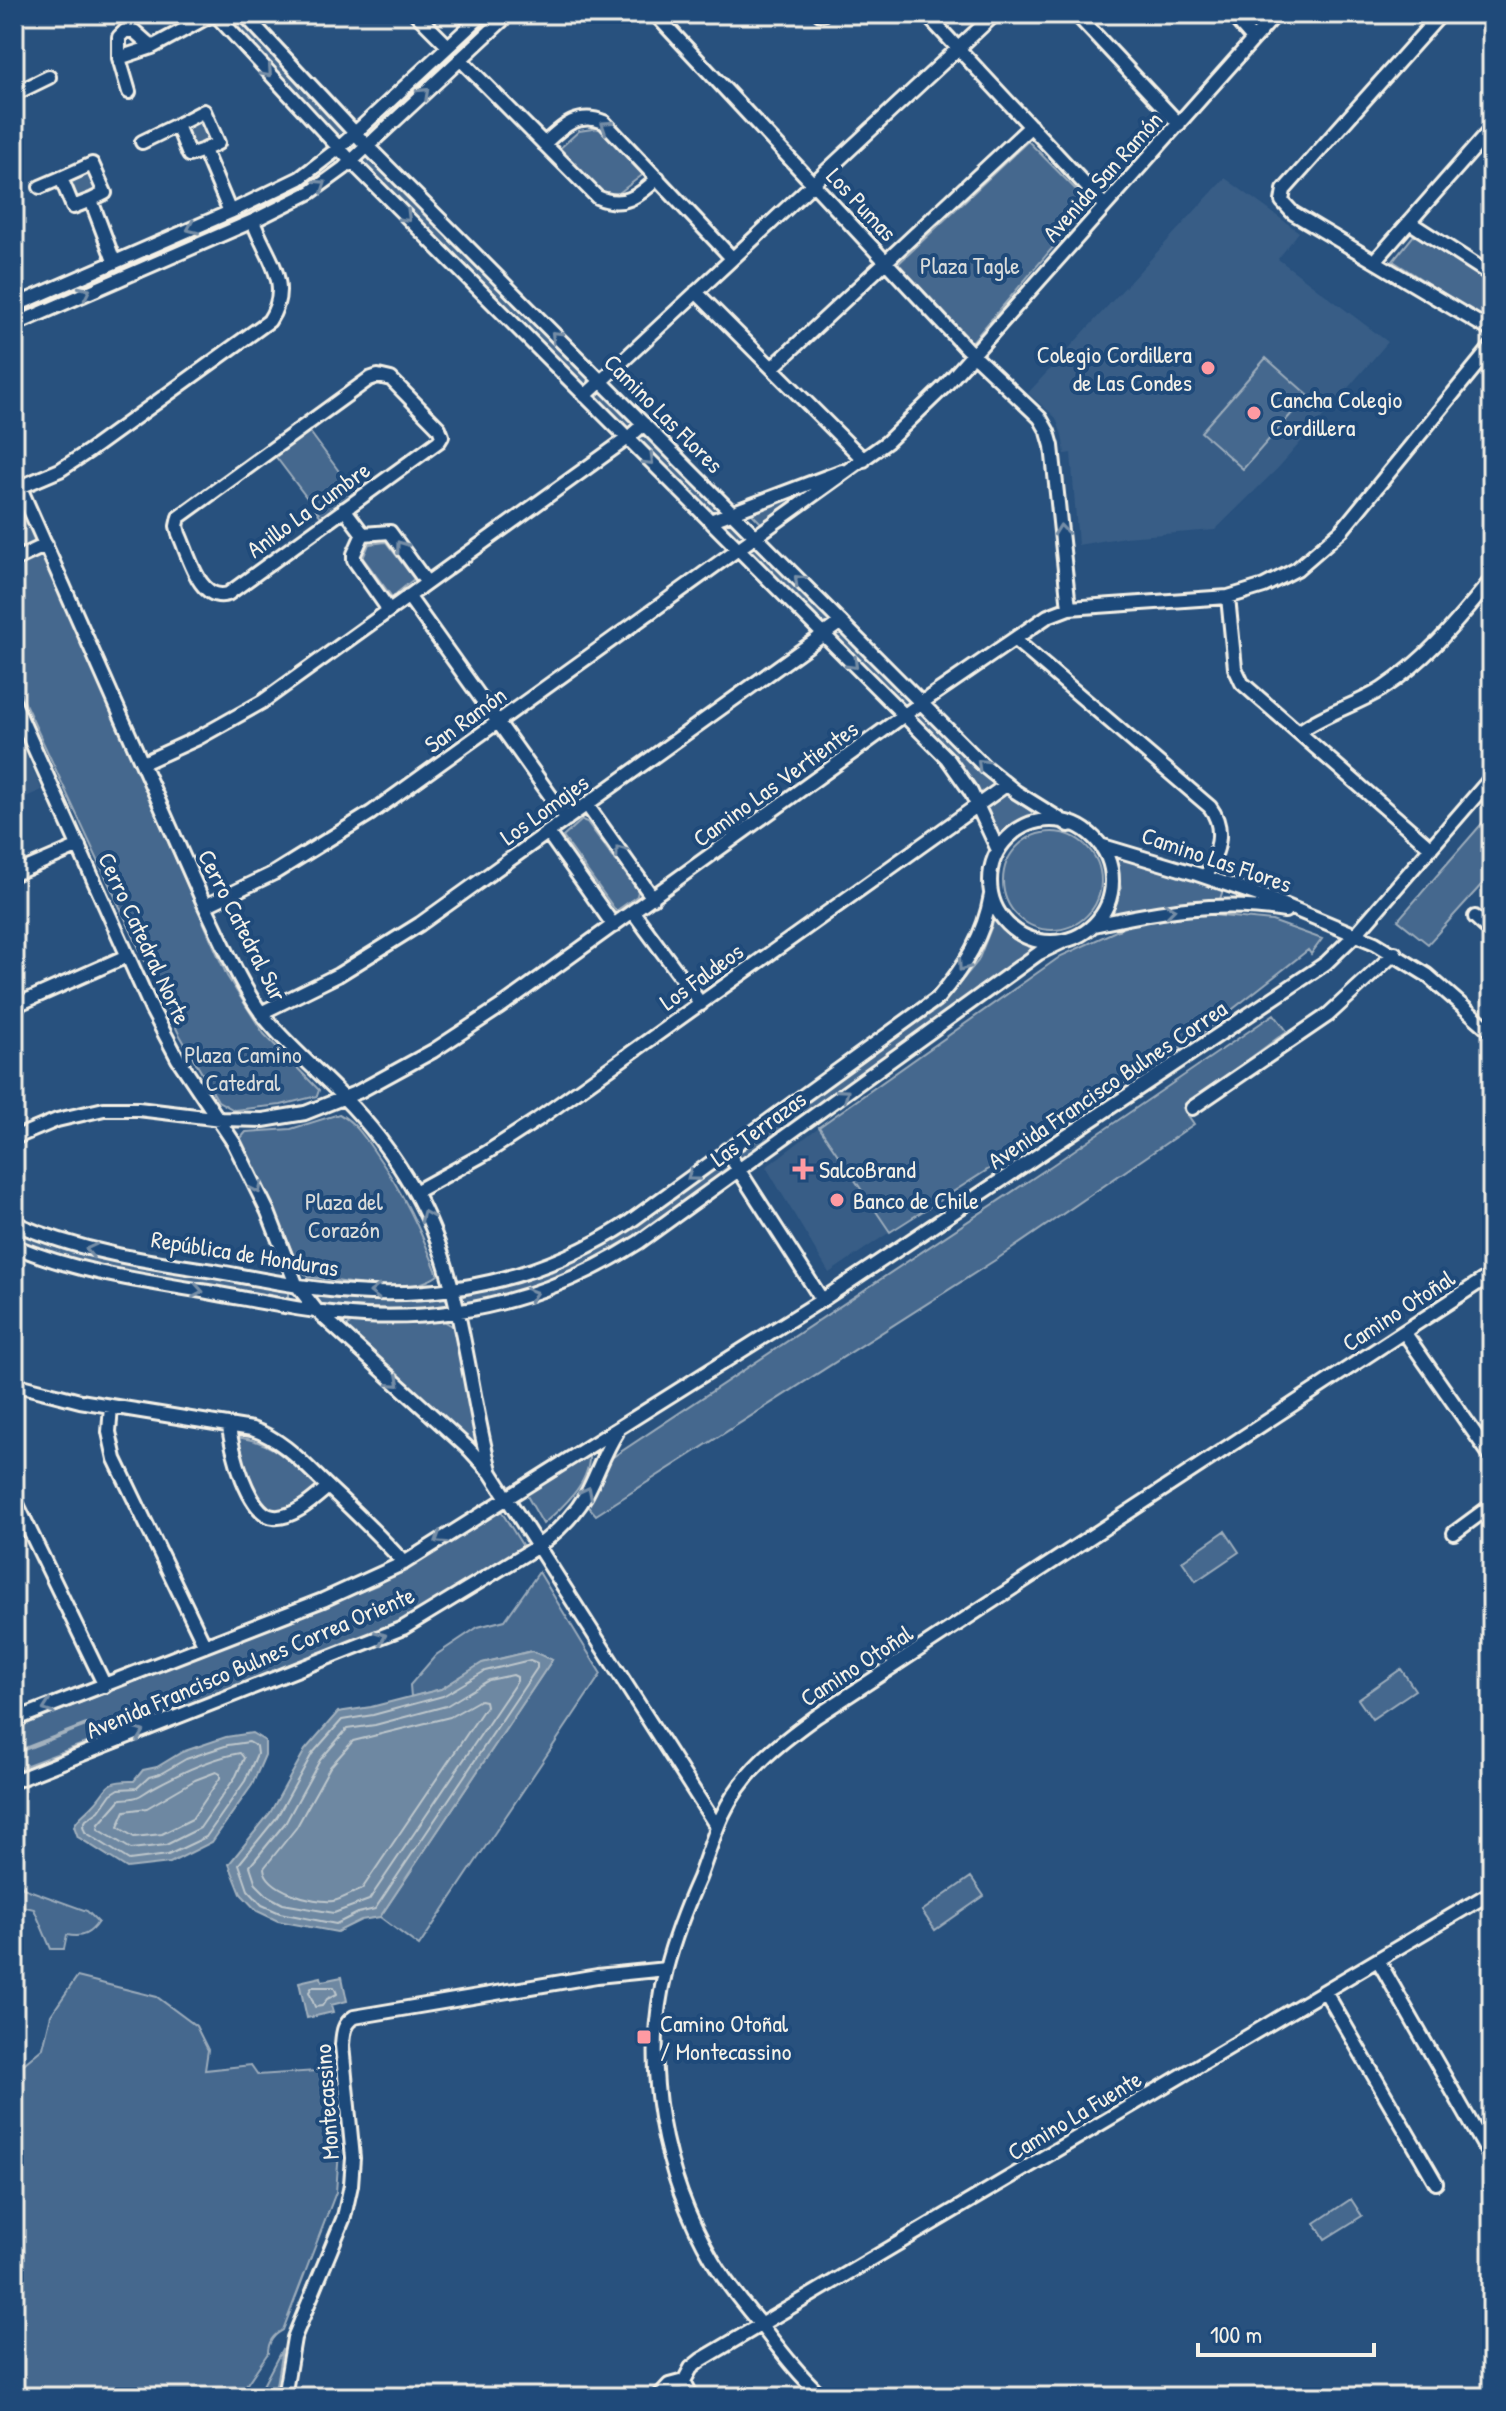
<svg xmlns="http://www.w3.org/2000/svg" width="1506" height="2411" viewBox="0 0 1506 2411" font-family="'Patrick Hand',sans-serif">
  <style>
    .built { fill: #375d86 }
    .green { fill: #45688e; stroke: #9cacbb; stroke-width: 2 }
    .water { fill: #6e88a2; stroke: #a4b2be; stroke-width: 2 }
    .lines { fill: none; stroke-linecap: round; stroke-linejoin: round }
    .shore { stroke: #bec7cc; stroke-width: 2 }
    .stream { stroke: #a4b2be; stroke-width: 4 }
    .minor-casing { stroke: #f4f1e8; stroke-width: 18 }
    .minor { stroke: #1f4a7a; stroke-width: 12 }
    .oneway { stroke: #748da6 }
    .poi-dot { fill: #ff9aa2; stroke: #1f4a7a; stroke-width: 3 }
    .labels { text-anchor: middle; dominant-baseline: central; stroke-width: 8; stroke-linejoin: round; paint-order: stroke }
    .street-label { font-size: 24px; fill: #f4f1e8; stroke: #1f4a7a }
    .park-label { font-size: 24px; fill: #dadcda; stroke: #1f4a7a }
    .poi-label { font-size: 24px; fill: #f4f1e8; stroke: #1f4a7a; text-anchor: start }
  </style>
  <rect width="100%" height="100%" fill="#28517e"/>
  <filter id="ink" filterUnits="userSpaceOnUse"><feTurbulence type="fractalNoise" baseFrequency=".0125" numOctaves="2"/><feDisplacementMap in="SourceGraphic" scale="16" xChannelSelector="R" yChannelSelector="G"/><feConvolveMatrix kernelMatrix="1 2 1 2 8 2 1 2 1" color-interpolation-filters="sRGB"/></filter>
  <g filter="url(#ink)">
    <path class="built" d="M1225,178L1299,232L1278,259L1388,342L1279,467L1215,530L1125,537L1078,545L1071,453L1065,454L1062,435L1056,418L1028,393Z
      M14,728L42,790L14,802Z
      M819,1127L890,1232L829,1273L766,1167Z"/>
    <path class="green" d="M224,14H236L371,161L747,533L957,749L1008,795L1032,812L1030,817L1012,827L1002,840L997,839C988,811 978,789 960,766L366,166Z
      M493,14H500L372,133L368,129Z
      M203,117L213,141L191,151L180,127Z
      M599,128L645,173L615,196L594,189L557,151L579,131Z
      M1028,141L1090,204L972,342L898,264Z
      M335,161L339,166L299,191L14,320V314L301,185Z
      M89,170L100,194L77,203L67,179Z
      M1414,235L1492,283L1490,323L1393,261Z
      M1266,358L1308,395L1243,469L1201,432Z
      M307,428L355,493L322,518L273,453Z
      M14,490L227,976L264,1034L319,1090L317,1096L281,1105L234,1110L218,1101L178,1032L14,680Z
      M807,490L761,523L749,511Z
      M386,542L414,579L392,597L363,558L369,544Z
      M1492,812V873L1428,944L1398,920Z
      M582,820L587,822L638,891L637,896L616,911L563,837Z
      M1003 881a49 49 0 1 1 98 0a49 49 0 1 1-98 0Z
      M1115,856L1178,872L1223,890L1220,899L1185,901L1112,914L1121,890Z
      M1202,914L1272,921L1322,939L1311,954L1308,950L1201,1034L890,1232L819,1127L1061,956L1129,925Z
      M995,918C1006,933 1016,940 1033,946V951L634,1236L555,1280L495,1298L463,1303V1296L551,1272L632,1228L736,1151L940,1007L978,961Z
      M1274,1014L1287,1031L1183,1108L1194,1124L1000,1257L596,1515L588,1506L607,1461L1051,1166Z
      M339,1114C356,1123 365,1138 376,1154C403,1192 421,1231 438,1275C407,1298 345,1281 309,1277L299,1269L276,1213L240,1139L246,1132L291,1129Z
      M14,1231L70,1252L95,1257L288,1290V1298L90,1265L14,1240Z
      M319,1294L398,1301L444,1297L448,1302L445,1307C402,1310 361,1309 319,1304L316,1297Z
      M442,1320L454,1327L477,1440L473,1443L348,1332L347,1327L352,1321Z
      M234,1437C273,1440 288,1461 316,1485L314,1491L281,1511L272,1513C255,1499 238,1458 234,1437Z
      M589,1456C590,1483 562,1508 543,1524L526,1494Z
      M501,1511L524,1548L394,1627L14,1770V1729L377,1585Z
      M1225,1531L1239,1552L1196,1581L1182,1561Z
      M539,1572L601,1674L419,1946L380,1917L552,1660L532,1651L483,1663L441,1689L411,1697L410,1685L436,1655L478,1627L505,1620Z
      M1401,1669L1415,1690L1372,1719L1358,1699Z
      M14,1867L23,1888L87,1911L98,1922C90,1934 82,1938 67,1935L64,1949H51L34,1909L14,1904Z
      M971,1877L984,1896L935,1930L922,1911Z
      M77,1977L157,1997L196,2026L208,2050L205,2070L251,2065L258,2075L331,2070L340,2137L336,2192L283,2330C273,2335 268,2342 268,2353L238,2397H14V2072L43,2048L51,2015Z
      M1351,2199L1362,2216L1325,2239L1315,2223Z
      M282,2349L274,2397H257Z"/>
    <path class="water" d="M532,1651L552,1660L380,1917L361,1920L337,1932L278,1921L257,1911L241,1894L229,1864L270,1813L305,1750L338,1712L371,1707L441,1689L482,1663Z
      M252,1733L265,1741V1755L252,1785L212,1842L170,1863L127,1868L78,1837L74,1826C79,1816 85,1814 92,1806C110,1788 103,1780 134,1781L143,1770L157,1767L182,1752L226,1737Z
      M321,1977L322,1981L342,1977L347,2001L331,2005L333,2012L307,2018L299,1982Z"/>
    <g class="lines">
      <path class="shore" d="M530,1660L537,1663V1668L375,1909L358,1913L336,1924L280,1913L262,1905L248,1890L239,1864L277,1817L312,1754L342,1720L373,1715L443,1696L485,1671Z
        M513,1675L517,1677V1681L369,1900L334,1913L283,1904L268,1896L256,1884L250,1866L286,1822L320,1760L347,1729L375,1725L446,1706L489,1680Z
        M480,1700L485,1701L486,1706L362,1889C353,1892 342,1900 333,1901C313,1903 266,1890 264,1868L296,1828L330,1767L353,1741L450,1717Z
        M249,1742L256,1746L257,1754L245,1781L206,1837L168,1855L129,1860L85,1832L83,1826L86,1820L99,1811L111,1794L119,1789L137,1788L149,1777L160,1774L186,1759L228,1745Z
        M240,1753L244,1758L236,1776L200,1828L166,1845L131,1849L98,1829L99,1824L121,1799C144,1798 138,1795 156,1786C182,1772 211,1758 240,1753Z
        M216,1772L220,1774V1778L192,1819L162,1834L134,1837L118,1827L125,1811L147,1808L195,1780Z
        M312,1987H334L337,1994L327,1999L322,2006L315,2007L309,1992Z"/>
      <path class="stream" d="M14,1753L86,1725"/>
      <g class="minor-casing">
        <path id="minor" d="M215,14L351,161L947,758L971,792L998,850
          M244,14L367,146L985,767L1016,792L1069,825
          M416,14L448,46
          M655,14L966,348L1040,418L1048,432L1052,446L1069,608
          M820,14H823
          M926,14L1105,206
          M1076,14L1179,124
          M1231,14L1253,39
          M1441,14L1284,190L1282,201L1293,213L1492,331
          M14,19L17,14
          M119,58L152,47L213,14
          M460,59L597,197C623,209 639,196 658,178
          M129,92L119,58V37L125,31H134L152,47
          M14,94L49,77
          M142,142L177,125
          M544,144C562,127 578,111 604,122L732,258
          M204,150L189,155L177,125L204,111L218,143L204,150L230,212
          M40,187L61,178
          M91,200L73,207L61,178L92,164L105,193L91,200L114,261
          M1409,222L1491,275
          M1375,261L1492,128
          M696,292L864,460
          M14,306L230,212L300,178L339,148L483,14
          M14,325L253,221L311,192L344,168L509,14
          M772,368L1031,126
          M378,376L391,379L439,428L442,436L439,441L228,594C199,603 189,555 179,534L177,526L179,517L369,379Z
          M585,396L995,14
          M14,474L205,906C223,942 238,981 262,1014C285,1044 317,1069 343,1097C370,1124 394,1156 413,1189C462,1273 466,1377 490,1470
          M20,487L60,470L89,451L269,321C294,283 266,258 253,221
          M344,509L363,534
          M710,521L842,471
          M363,534L390,532L427,583
          M363,534L354,554V560L389,610
          M14,560L46,545
          M408,596L567,819
          M1228,597L1235,668L1242,683L1431,848
          M1015,640L1210,807C1227,830 1217,853 1206,877
          M14,703L152,1010L178,1059L234,1143L268,1212L296,1284L316,1310L469,1449L491,1473L717,1827
          M1299,732C1324,713 1355,706 1382,689C1427,660 1459,619 1492,579
          M143,763L198,738L262,702L628,438L644,424
          M587,805L653,898
          M990 881a61 61 0 1 1 122 0a61 61 0 1 1-122 0Z
          M548,833L614,926
          M1100,845L1197,874L1270,899L1375,943L1427,975L1492,1032
          M14,874L79,846
          M205,906L274,873L371,813L887,442L945,386L1276,14
          M633,912L701,1004
          M1475,917L1492,933
          M1094,925C1158,911 1219,900 1285,911
          M14,1006L127,956
          M261,1013L338,975L420,924L841,622
          M1192,1108L1328,1015L1395,953
          M14,1138L57,1120L104,1109H138L221,1119L263,1120L305,1113L358,1092L433,1051L500,1007L921,703L1048,616L1069,608L1228,597L1264,586L1297,569L1342,530L1492,346
          M726,1150L822,1300
          M415,1192L486,1153L537,1120L1006,785
          M14,1223C78,1251 145,1261 214,1271C259,1279 306,1289 352,1292C451,1299 545,1277 628,1223L938,998C965,966 984,936 991,895
          M14,1246C76,1272 142,1281 208,1292C259,1301 312,1313 364,1316C463,1321 556,1295 639,1242L1039,953L1066,940
          M1404,1332L1492,1458
          M14,1384L80,1401L252,1429C282,1439 303,1463 325,1484C353,1510 379,1535 404,1563
          M111,1406L109,1432L115,1459L205,1646
          M229,1426C231,1447 248,1515 274,1517C293,1519 315,1498 328,1487
          M14,1498L105,1686
          M1454,1533L1492,1505
          M14,1720L323,1600L404,1563L822,1300L1326,963L1356,934L1492,777
          M14,1781L403,1628L538,1546C557,1532 574,1516 586,1495C597,1475 604,1452 617,1432
          M1378,1960L1492,2160
          M1325,1991L1436,2183
          M284,2397L294,2338L344,2217L351,2185L353,2158L342,2045C343,2033 343,2024 354,2017L597,1976L666,1969
          M658,2397L669,2385L684,2381
          M692,2397L684,2381L691,2368L701,2360L1492,1892
          M823,2397C799,2375 780,2350 760,2324C743,2304 727,2284 713,2261C663,2176 641,2066 666,1969C674,1938 686,1907 699,1878C707,1857 713,1836 722,1816C743,1771 778,1744 817,1716L1492,1274"/>
      </g>
      <use href="#minor" class="minor"/>
    </g>
    <defs><path id="oneway-chevron" d="M-2-3.5L2.5 0L-2 3.5" fill="none" stroke-width="1.6" stroke-linecap="round" stroke-linejoin="round" transform="scale(2)"/></defs>
    <g class="oneway">
      <use href="#oneway-chevron" transform="translate(267 72) rotate(48)"/>
      <use href="#oneway-chevron" transform="translate(424 93) rotate(-43)"/>
      <use href="#oneway-chevron" transform="translate(606 126) rotate(-146)"/>
      <use href="#oneway-chevron" transform="translate(321 185) rotate(-34)"/>
      <use href="#oneway-chevron" transform="translate(406 217) rotate(45)"/>
      <use href="#oneway-chevron" transform="translate(192 228) rotate(157)"/>
      <use href="#oneway-chevron" transform="translate(85 292) rotate(-25)"/>
      <use href="#oneway-chevron" transform="translate(556 336) rotate(-135)"/>
      <use href="#oneway-chevron" transform="translate(649 460) rotate(45)"/>
      <use href="#oneway-chevron" transform="translate(1061 530) rotate(-96)"/>
      <use href="#oneway-chevron" transform="translate(401 546) rotate(-126)"/>
      <use href="#oneway-chevron" transform="translate(799 580) rotate(-135)"/>
      <use href="#oneway-chevron" transform="translate(853 664) rotate(45)"/>
      <use href="#oneway-chevron" transform="translate(982 764) rotate(-136)"/>
      <use href="#oneway-chevron" transform="translate(620 851) rotate(-126)"/>
      <use href="#oneway-chevron" transform="translate(1170 910) rotate(-8)"/>
      <use href="#oneway-chevron" transform="translate(963 966) rotate(125)"/>
      <use href="#oneway-chevron" transform="translate(844 1094) rotate(-36)"/>
      <use href="#oneway-chevron" transform="translate(692 1176) rotate(143)"/>
      <use href="#oneway-chevron" transform="translate(257 1188) rotate(65)"/>
      <use href="#oneway-chevron" transform="translate(426 1216) rotate(-114)"/>
      <use href="#oneway-chevron" transform="translate(91 1250) rotate(-167)"/>
      <use href="#oneway-chevron" transform="translate(198 1291) rotate(10)"/>
      <use href="#oneway-chevron" transform="translate(375 1292) rotate(-179)"/>
      <use href="#oneway-chevron" transform="translate(532 1294) rotate(-18)"/>
      <use href="#oneway-chevron" transform="translate(395 1382) rotate(42)"/>
      <use href="#oneway-chevron" transform="translate(587 1492) rotate(-62)"/>
      <use href="#oneway-chevron" transform="translate(440 1539) rotate(147)"/>
      <use href="#oneway-chevron" transform="translate(381 1637) rotate(-22)"/>
      <use href="#oneway-chevron" transform="translate(48 1708) rotate(160)"/>
      <use href="#oneway-chevron" transform="translate(139 1733) rotate(-21)"/>
    </g>
  </g>
  <g class="poi-dot">
    <circle cx="1208" cy="368" r="8"/>
    <circle cx="1254" cy="413" r="8"/>
    <path d="M799 1157h8v8h8v8h-8v8h-8v-8h-8v-8h8z"/>
    <circle cx="837" cy="1200" r="8"/>
    <rect x="636" y="2029" width="16" height="16" rx="4"/>
  </g>
  <g class="labels">
    <g class="street-label">
      <text transform="translate(1102 176) rotate(-48)">Avenida San Ramón</text>
      <text transform="translate(862 204) rotate(47)">Los Pumas</text>
      <text transform="translate(664 413) rotate(45)">Camino Las Flores</text>
      <text transform="translate(308 509) rotate(-36)">Anillo La Cumbre</text>
      <text transform="translate(465 719) rotate(-36)">San Ramón</text>
      <text transform="translate(775 783) rotate(-36)">Camino Las Vertientes</text>
      <text transform="translate(544 809) rotate(-36)">Los Lomajes</text>
      <text transform="translate(1217 859) rotate(19)">Camino Las Flores</text>
      <text transform="translate(243 925) rotate(63)">Cerro Catedral Sur</text>
      <text transform="translate(145 938) rotate(65)">Cerro Catedral Norte</text>
      <text transform="translate(701 976) rotate(-36)">Los Faldeos</text>
      <text transform="translate(1107 1084) rotate(-34)">Avenida Francisco Bulnes Correa</text>
      <text transform="translate(758 1128) rotate(-36)">Las Terrazas</text>
      <text transform="translate(245 1253) rotate(9)">República de Honduras</text>
      <text transform="translate(1398 1310) rotate(-33)">Camino Otoñal</text>
      <text transform="translate(250 1662) rotate(-23)">Avenida Francisco Bulnes Correa Oriente</text>
      <text transform="translate(856 1665) rotate(-33)">Camino Otoñal</text>
      <text transform="translate(326 2102) rotate(-94)">Montecassino</text>
      <text transform="translate(1074 2115) rotate(-31)">Camino La Fuente</text>
    </g>
    <g class="park-label">
      <text x="970" y="265">Plaza Tagle</text>
      <text x="243" y="1054">Plaza Camino<tspan x="243" dy="28">Catedral</tspan></text>
      <text x="344" y="1201">Plaza del<tspan x="344" dy="28">Corazón</tspan></text>
    </g>
    <g class="poi-label">
      <text x="1192" y="354" text-anchor="end">Colegio Cordillera<tspan x="1192" dy="28">de Las Condes</tspan></text>
      <text x="1270" y="399">Cancha Colegio<tspan x="1270" dy="28">Cordillera</tspan></text>
      <text x="819" y="1169">SalcoBrand</text>
      <text x="853" y="1200">Banco de Chile</text>
      <text x="660" y="2023">Camino Otoñal<tspan x="660" dy="28">/ Montecassino</tspan></text>
    </g>
  </g>
  <rect width="1506" height="2411" fill="none" stroke="#1f4a7a" stroke-width="48"/>
  <rect x="24" y="24" width="1458" height="2363" fill="none" stroke="#f4f1e8" stroke-width="3" filter="url(#ink)"/>
  <path d="M1198 2343v12h176v-12" fill="none" stroke="#f4f1e8" stroke-width="4"/>
  <text x="1210" y="2343" font-size="24" fill="#f4f1e8" stroke="#1f4a7a" stroke-width="6" paint-order="stroke">100 m</text>
</svg>
